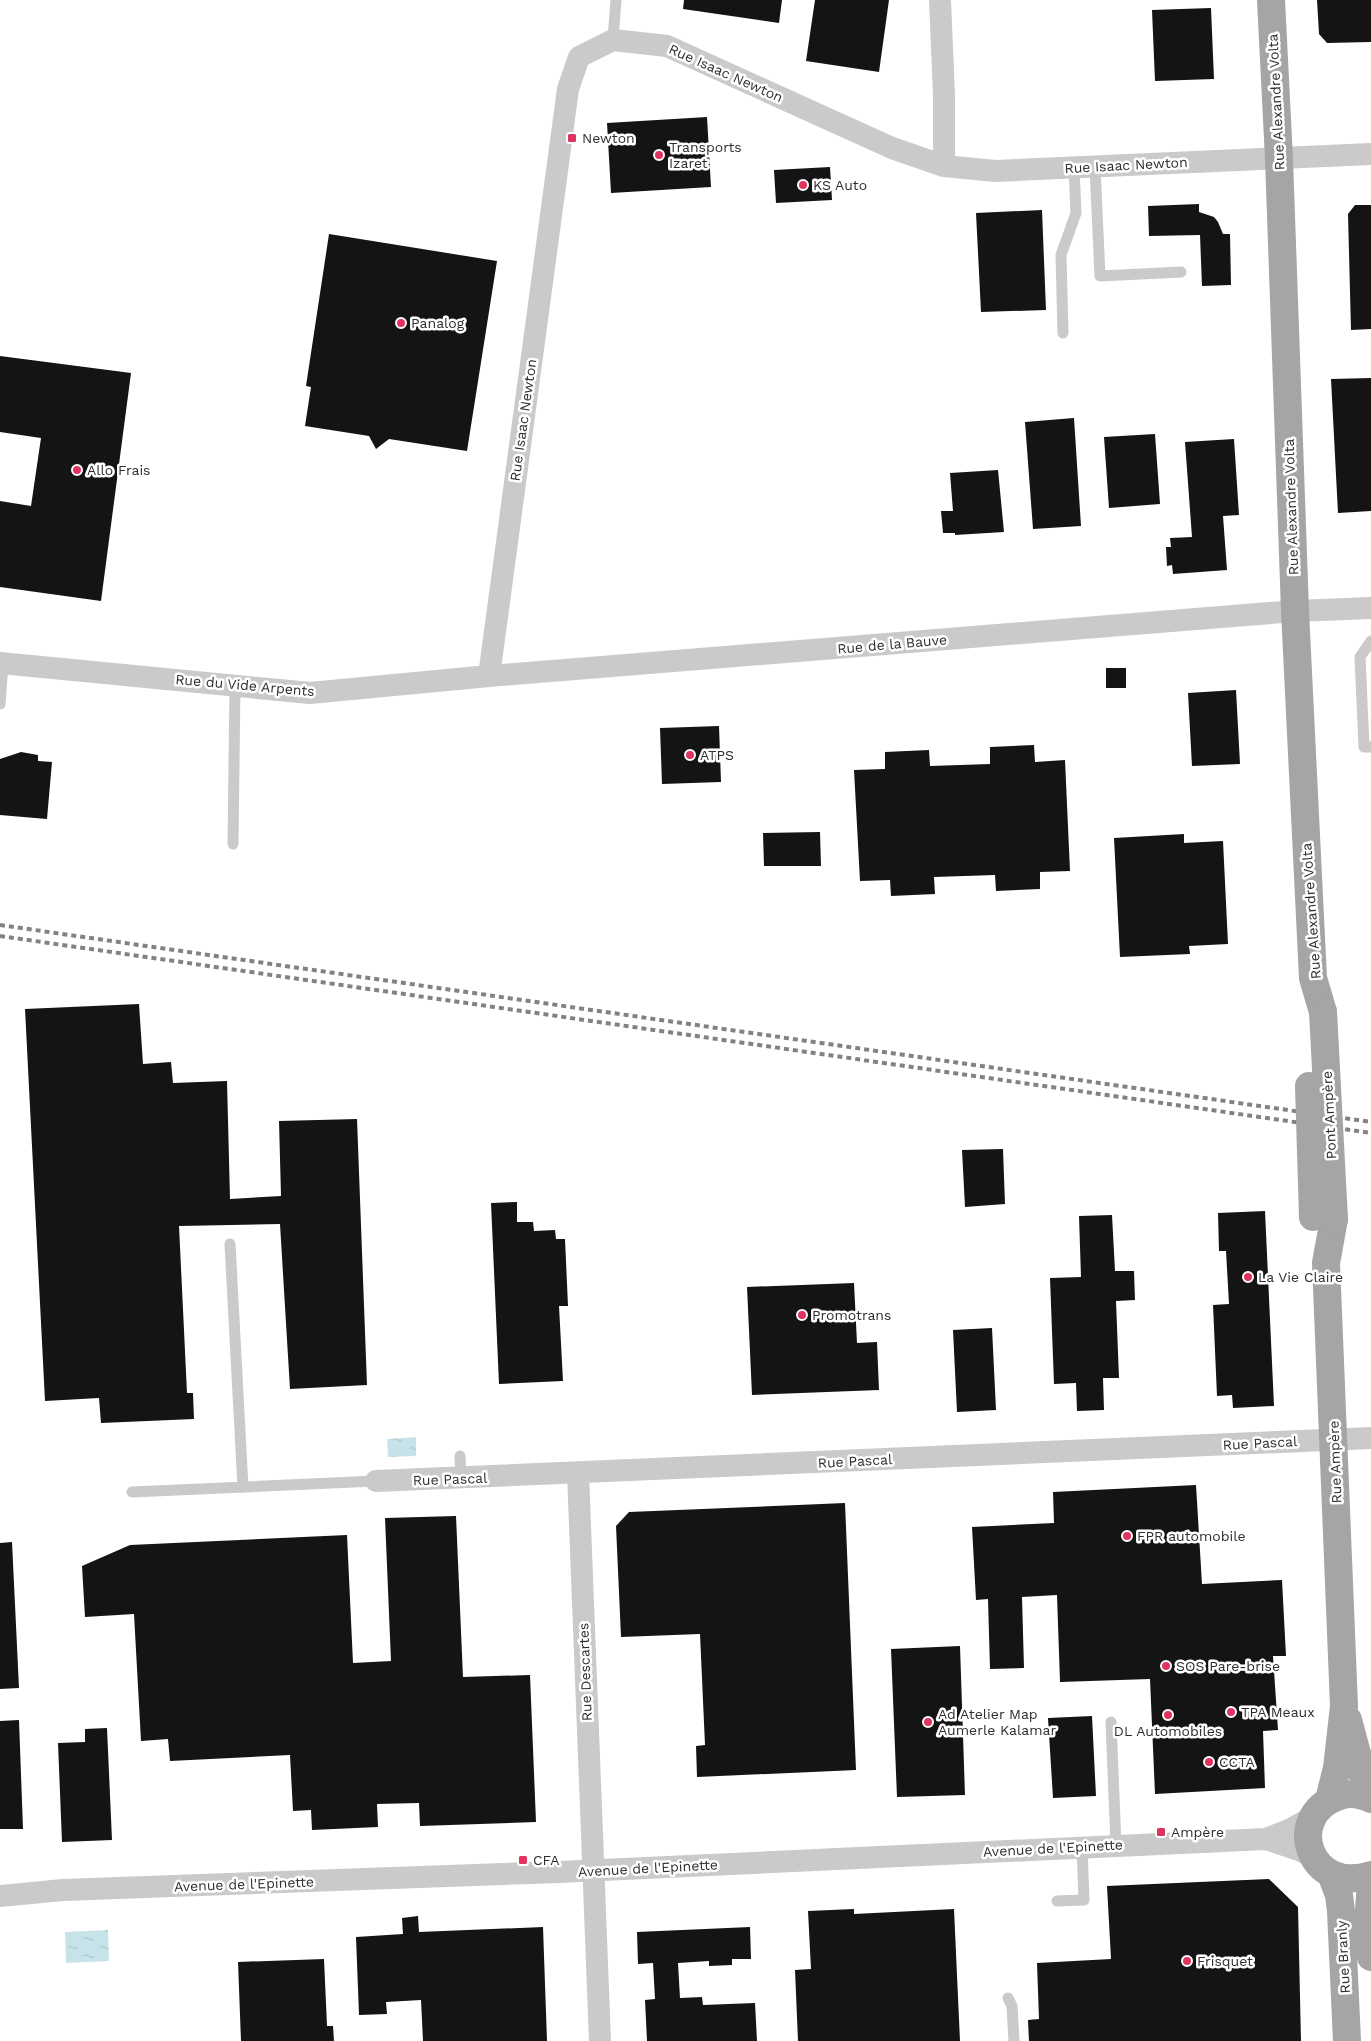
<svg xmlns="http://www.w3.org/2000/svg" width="1371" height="2041" viewBox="0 0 1371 2041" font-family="'Work Sans',sans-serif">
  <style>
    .water { fill: url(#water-ripples) }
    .building { fill: #141414 }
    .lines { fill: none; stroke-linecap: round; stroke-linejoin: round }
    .lane { stroke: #cacaca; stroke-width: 11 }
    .street { stroke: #cacaca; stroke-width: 22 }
    .primary { stroke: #a5a5a5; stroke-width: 28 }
    .rail { stroke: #828282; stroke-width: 4; stroke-dasharray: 5 4; stroke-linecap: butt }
    .primary-bridge { stroke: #a5a5a5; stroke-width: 28 }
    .poi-dot { fill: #e0335f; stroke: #fff; stroke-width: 2 }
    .labels { text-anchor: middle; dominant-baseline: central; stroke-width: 5; stroke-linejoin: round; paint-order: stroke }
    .street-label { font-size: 14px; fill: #2d2d2d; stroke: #fff }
    .poi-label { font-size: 14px; fill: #2d2d2d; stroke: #fff; text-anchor: start }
  </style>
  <defs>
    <pattern id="water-ripples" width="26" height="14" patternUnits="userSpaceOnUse" patternTransform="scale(1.25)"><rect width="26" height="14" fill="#c7e3ea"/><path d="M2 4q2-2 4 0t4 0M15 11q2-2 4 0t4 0" fill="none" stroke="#abc3c9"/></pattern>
  </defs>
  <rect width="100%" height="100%" fill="#fff"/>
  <path class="water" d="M416,1437V1456L388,1457L387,1439Z
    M108,1930L109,1961L66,1963L65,1932Z"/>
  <path class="building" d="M684,0H782L779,23L683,9Z
    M815,0H889L879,72L806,61Z
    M1317,0H1371V42L1327,43L1319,34Z
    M1211,8L1214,79L1155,81L1152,10Z
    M707,117L711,187L611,193L607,123Z
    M830,167L832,200L776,203L774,170Z
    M1199,204V212L1214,217L1218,222L1223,234H1230L1231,285L1202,286L1200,235L1149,236L1148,206Z
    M1355,205H1371V329L1351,330L1348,214Z
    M1042,210L1046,310L981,312L976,213Z
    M329,234L497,261L467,451L389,439L376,449L369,436L305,426L311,387L306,386Z
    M0,356L131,373L101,601L0,587V501L31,506L41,438L0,432Z
    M1371,378V511L1338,513L1331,379Z
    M1074,418L1081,526L1033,529L1025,422Z
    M1155,434L1160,504L1109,508L1104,437Z
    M1234,439L1239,515L1223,516L1227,570L1173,574L1172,565L1167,566L1166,547H1171L1170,538L1192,537L1185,442Z
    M998,470L1004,532L955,535V533H943L941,511H953L950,473Z
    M1106,668H1126V688H1106Z
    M1236,690L1240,764L1192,766L1188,693Z
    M719,726L721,782L662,784L660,728Z
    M1034,745L1035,762L1065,760L1070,871L1040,872V889L996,891L995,875L934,877L935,894L891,896L890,880L860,881L854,770L885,769V752L929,750L930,766L990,764V747Z
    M21,752L38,755V761L52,762L47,819L0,815V759Z
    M820,832L821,866H764L763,833Z
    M1184,834V843L1223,841L1228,944L1189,946L1190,954L1120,957L1114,838Z
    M139,1004L143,1064L171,1062L173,1083L227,1081L230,1199L281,1196L279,1121L357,1119L367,1385L290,1389L280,1224L179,1226L187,1393H193L194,1419L101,1423L99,1398L45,1401L25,1009Z
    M1003,1149L1005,1204L965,1207L962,1150Z
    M517,1202V1222H533L534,1231L555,1230L556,1239H565L568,1306H559L563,1381L499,1384L491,1203Z
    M1265,1211L1274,1406L1233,1408L1232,1395L1217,1396L1213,1305L1229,1304L1226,1251H1219L1218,1213Z
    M1112,1215L1115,1271H1134L1135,1300L1116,1301L1119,1378H1103L1104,1410L1077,1411L1076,1383L1054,1384L1050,1278L1081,1277L1079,1216Z
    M854,1283L857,1343L877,1342L879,1390L752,1395L747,1287Z
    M992,1328L996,1410L957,1412L953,1330Z
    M1196,1485L1202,1584L1282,1580L1286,1656H1273L1278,1730L1263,1731L1265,1788L1155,1794L1150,1679L1060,1682L1057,1595L1022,1597L1024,1668L990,1669L988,1599L976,1600L972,1527L1054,1523L1053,1492Z
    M845,1503L856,1770L697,1777L696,1746L705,1745L700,1634L621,1637L616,1526L629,1512Z
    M456,1516L463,1677L530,1675L536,1822L420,1826L419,1803L377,1804L378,1827L312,1830L311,1810L293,1811L290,1755L170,1761L168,1739L141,1741L134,1614L85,1617L82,1566L130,1545L347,1535L353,1663L391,1661L385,1518Z
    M12,1542L19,1688L0,1689V1543Z
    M960,1646L965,1795L897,1797L891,1649Z
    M1092,1716L1096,1796L1053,1798L1048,1718Z
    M19,1720L23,1829H0V1721Z
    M107,1728L112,1840L62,1842L58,1743L85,1742V1729Z
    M1269,1879L1298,1907L1301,2041H1029L1028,2020L1039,2019L1037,1963L1111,1959L1107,1886Z
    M854,1909V1914L954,1909L960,2041H798L795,1970L811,1969L808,1911Z
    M418,1916L419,1932L543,1927L547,2041H423L421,2000L386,2002L387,2014L359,2015L356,1937L403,1934L402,1918Z
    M750,1927L751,1959H732V1965L709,1966V1961L678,1963L680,1998L702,1997L703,2005L755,2003L757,2041H647L645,2000L655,1999L653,1963L638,1964L637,1932Z
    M324,1959L327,2026H333L334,2041H241L238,1962Z"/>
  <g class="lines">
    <path class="lane" d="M613,40L616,0
      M1095,167L1100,276L1181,272
      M1063,333L1061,255L1076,213L1074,168
      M1371,641L1360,657L1364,747H1371
      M0,704L3,663
      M233,844L235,685
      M230,1244L243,1487
      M460,1456L461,1478
      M132,1492L376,1481
      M1111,1722L1116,1845
      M1057,1901L1084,1900L1082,1847
      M1008,1998L1012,2006L1014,2041"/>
    <path class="street" d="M940,0L944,95V166
      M0,663L310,693L489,676L1295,611L1371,608
      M489,676L568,89L579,57L613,40L667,46L892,148L944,166L996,171L1371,154
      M578,1473L600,2041
      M376,1481L1371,1438
      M1266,1839L1299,1850L1314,1857
      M0,1896L63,1890L559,1872L1266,1839L1289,1830L1314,1816"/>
    <path class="primary" d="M1271,0L1279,159L1295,611L1313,978L1323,1012
      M1348,1720L1369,1798
      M1371,1799C1360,1794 1348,1792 1337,1797C1284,1817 1309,1895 1371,1875
      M1329,1800L1337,1768L1344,1706L1326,1263L1334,1219
      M1331,1874L1339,1895L1341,1911L1347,2041
      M1371,1881L1369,1910L1371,1957"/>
    <path class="rail" d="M0,925L1371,1122
      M0,936L1371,1133"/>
    <path class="primary-bridge" d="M1323,1012L1334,1219
      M1309,1086L1313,1217"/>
  </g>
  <g class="poi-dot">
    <rect x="567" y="133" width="10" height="10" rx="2.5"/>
    <circle cx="659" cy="155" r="5"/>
    <circle cx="803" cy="185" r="5"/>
    <circle cx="401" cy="323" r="5"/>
    <circle cx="77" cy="470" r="5"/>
    <circle cx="690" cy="755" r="5"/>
    <circle cx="1248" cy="1277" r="5"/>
    <circle cx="802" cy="1315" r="5"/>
    <circle cx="1127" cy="1536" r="5"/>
    <circle cx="1166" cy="1666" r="5"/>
    <circle cx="1231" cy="1712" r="5"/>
    <circle cx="1168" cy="1715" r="5"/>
    <circle cx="928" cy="1722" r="5"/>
    <circle cx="1209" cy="1762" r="5"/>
    <rect x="1156" y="1827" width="10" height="10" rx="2.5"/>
    <rect x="518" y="1855" width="10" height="10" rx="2.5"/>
    <circle cx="1187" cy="1961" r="5"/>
  </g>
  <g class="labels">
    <g class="street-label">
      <text transform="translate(726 73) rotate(24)">Rue Isaac Newton</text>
      <text transform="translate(1276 102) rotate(-93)">Rue Alexandre Volta</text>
      <text transform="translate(1126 165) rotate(-3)">Rue Isaac Newton</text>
      <text transform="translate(523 420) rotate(-82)">Rue Isaac Newton</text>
      <text transform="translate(1291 507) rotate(-92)">Rue Alexandre Volta</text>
      <text transform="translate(892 644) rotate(-5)">Rue de la Bauve</text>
      <text transform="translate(245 685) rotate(5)">Rue du Vide Arpents</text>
      <text transform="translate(1311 911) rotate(-94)">Rue Alexandre Volta</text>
      <text transform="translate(1329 1115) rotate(-93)">Pont Ampère</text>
      <text transform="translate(1260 1443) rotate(-3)">Rue Pascal</text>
      <text transform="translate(855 1461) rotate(-3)">Rue Pascal</text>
      <text transform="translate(1335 1462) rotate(-92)">Rue Ampère</text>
      <text transform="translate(450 1479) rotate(-2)">Rue Pascal</text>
      <text transform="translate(585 1672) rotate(-92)">Rue Descartes</text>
      <text transform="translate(1053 1848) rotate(-3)">Avenue de l'Epinette</text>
      <text transform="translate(648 1868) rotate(-3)">Avenue de l'Epinette</text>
      <text transform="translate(244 1884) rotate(-2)">Avenue de l'Epinette</text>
      <text transform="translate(1343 1957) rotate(-93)">Rue Branly</text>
    </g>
    <g class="poi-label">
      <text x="582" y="138">Newton</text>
      <text x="669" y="147">Transports<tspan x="669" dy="16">Izaret</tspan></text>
      <text x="813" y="185">KS Auto</text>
      <text x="411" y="323">Panalog</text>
      <text x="87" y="470">Allo Frais</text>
      <text x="700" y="755">ATPS</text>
      <text x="1258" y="1277">La Vie Claire</text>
      <text x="812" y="1315">Promotrans</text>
      <text x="1137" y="1536">FPR automobile</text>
      <text x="1176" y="1666">SOS Pare-brise</text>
      <text x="1241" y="1712">TPA Meaux</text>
      <text x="938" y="1714">Ad Atelier Map<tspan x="938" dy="16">Aumerle Kalamar</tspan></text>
      <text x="1168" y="1731" text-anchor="middle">DL Automobiles</text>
      <text x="1219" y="1762">CCTA</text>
      <text x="1171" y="1832">Ampère</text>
      <text x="533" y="1860">CFA</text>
      <text x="1197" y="1961">Frisquet</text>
    </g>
  </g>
</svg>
